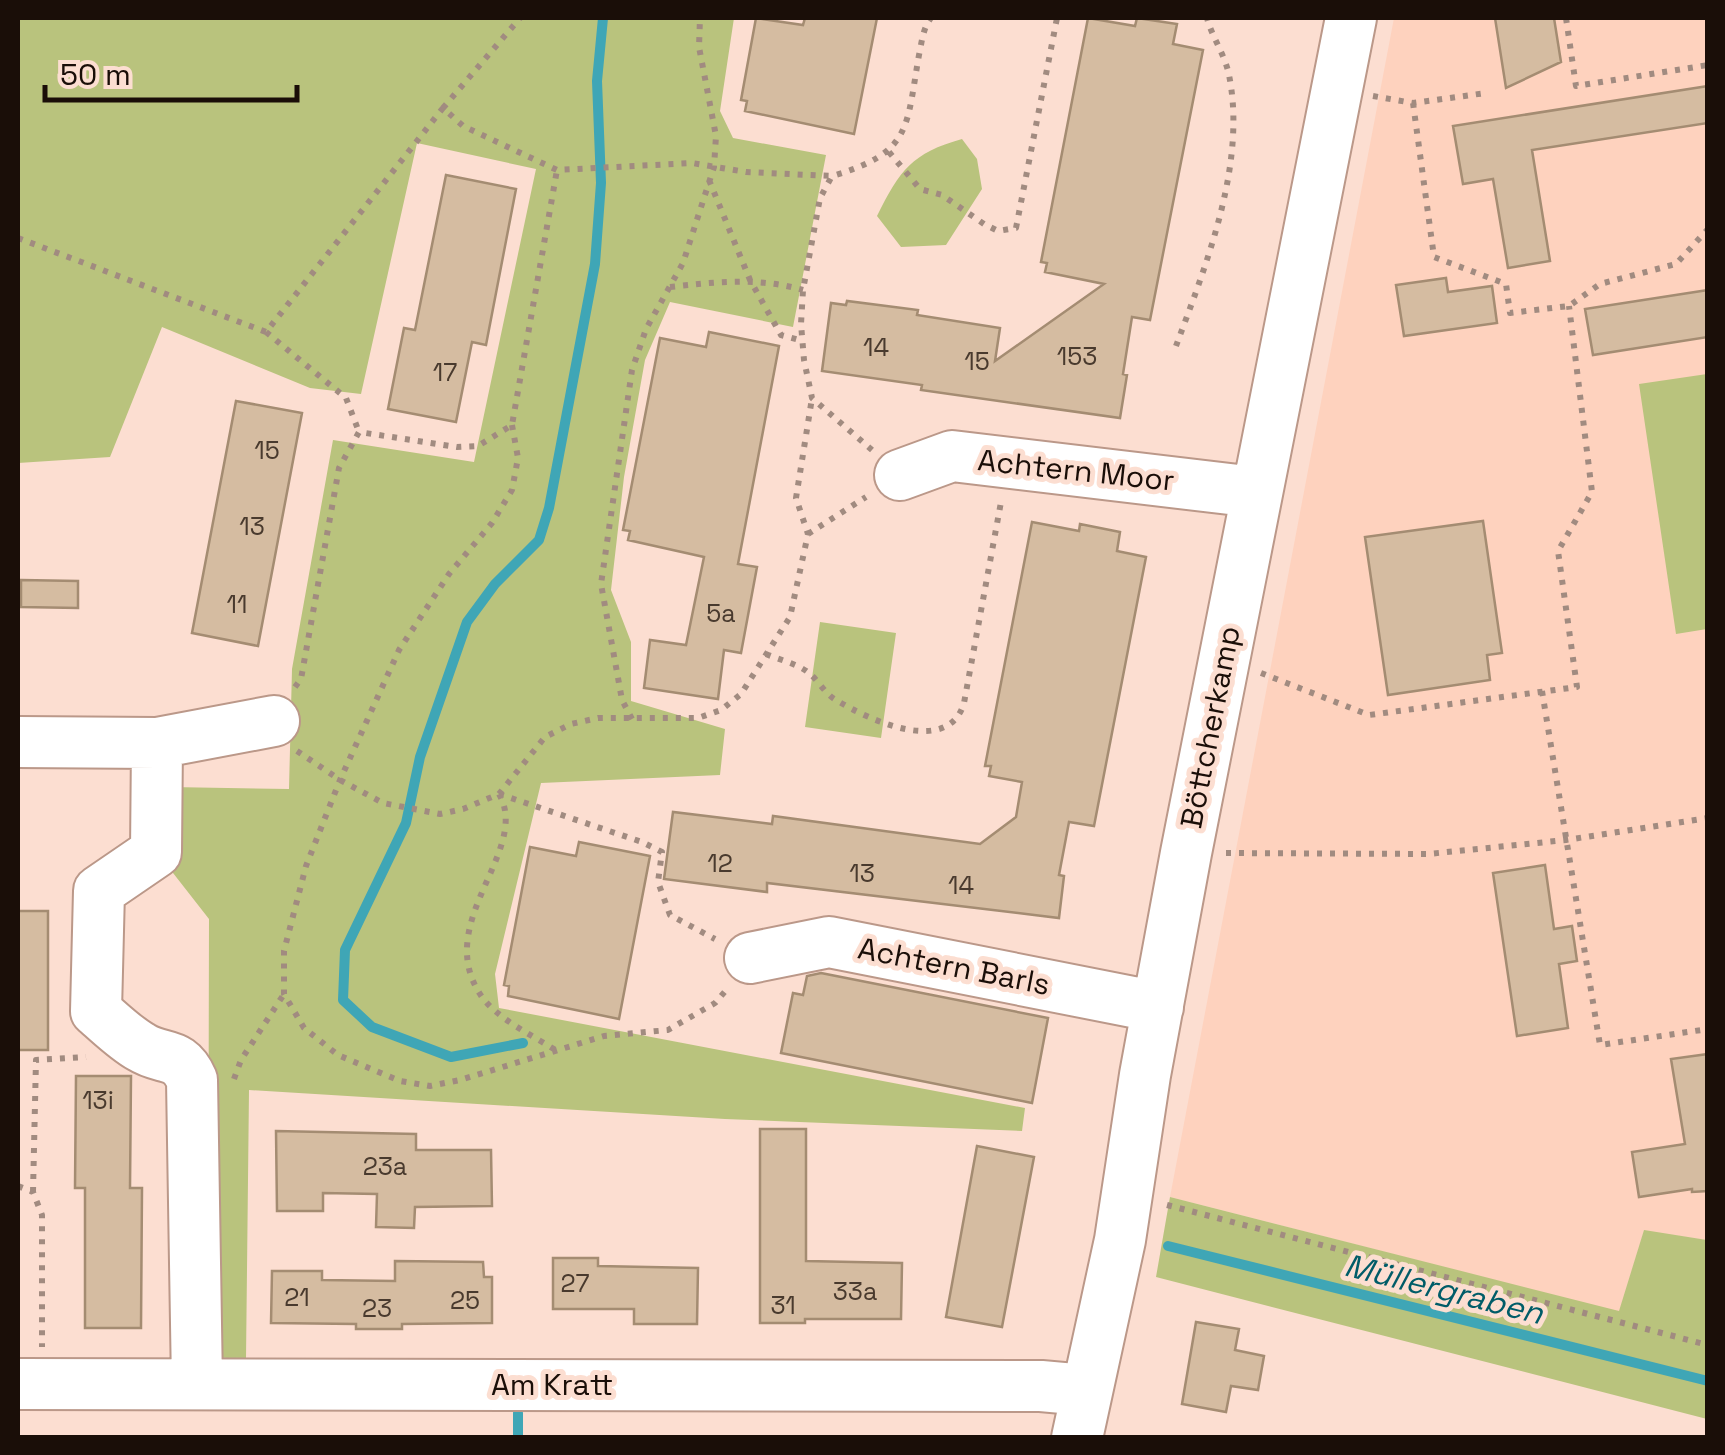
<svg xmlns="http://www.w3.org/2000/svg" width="1725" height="1455" viewBox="0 0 1725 1455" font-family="'Space Grotesk',sans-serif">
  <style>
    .built { fill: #fed2be }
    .green { fill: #b9c37d }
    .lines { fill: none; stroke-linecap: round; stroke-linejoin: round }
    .stream { stroke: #3fa6b6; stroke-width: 10 }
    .building { fill: #d5bca1; stroke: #a48c72; stroke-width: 2.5 }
    .minor-casing { stroke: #bb9889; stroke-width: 54 }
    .path { stroke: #a18b80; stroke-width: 6; stroke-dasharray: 5 8; stroke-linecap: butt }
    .minor { stroke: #fff; stroke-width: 50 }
    .labels { text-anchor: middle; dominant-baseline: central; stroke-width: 10; stroke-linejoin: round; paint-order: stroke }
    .number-label { font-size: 25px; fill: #493a2e }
    .street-label { font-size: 30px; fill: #1a0e08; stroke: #fcded1 }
    .water-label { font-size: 32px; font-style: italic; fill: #005c68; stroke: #fcded1 }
  </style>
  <rect width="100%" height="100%" fill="#fcded1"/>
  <path class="built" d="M1394,18H1707V1240L1644,1231L1619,1312L1170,1197Z"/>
  <path class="green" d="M18,18H734L720,111L733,138L826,155L793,327L670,302L645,360L624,477L611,590L631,642V701L725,729L720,775L541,783L495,974L499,1008L1025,1108L1022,1131L725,1119L249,1090L246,1359L208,1357L209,919L166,864L170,787L289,789L292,669L333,440L474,462L536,169L417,143L361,394L310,388L162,327L110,457L18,463Z
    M962,139L977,159L982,189L946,245L901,247L877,216C900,170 912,153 962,139Z
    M1707,374V629L1676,634L1639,384Z
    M820,622L896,633L881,738L805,727Z
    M1170,1197L1619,1311L1644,1230L1707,1240V1419L1156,1277Z"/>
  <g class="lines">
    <path class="stream" d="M523,1043L451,1057L372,1027L343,1000L345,950L406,823L420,757L467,622L495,584L539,540L549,508L595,264L601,183L597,81L603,18
      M1168,1246L1708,1381
      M518,1438V1413"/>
  </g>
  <path class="building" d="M756,18L803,25L805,18H877L854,134L745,111L747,101L741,100Z
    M1088,18L1135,26L1137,18L1177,24L1173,44L1203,50L1150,320L1132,317L1123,374L1127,375L1120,418L921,390L922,385L822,371L831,303L846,305L847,301L918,310L917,315L1000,328L995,361L1104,284L1045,272L1047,263L1041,262Z
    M1495,18H1554L1561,62L1506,88Z
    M1708,86V123L1532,150L1550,261L1508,268L1493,179L1463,184L1453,126Z
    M446,175L516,189L486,345L472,342L456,422L388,409L404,328L415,330Z
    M1446,278L1448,292L1492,286L1497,323L1404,336L1396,285Z
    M1708,290V337L1593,355L1585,309Z
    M709,332L779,346L738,564L757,567L741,653L724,650L718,699L644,688L650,640L686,645L704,557L628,540L630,531L623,530L660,338L706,347Z
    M236,401L302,413L258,646L192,633Z
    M1483,521L1502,653L1487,655L1490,680L1388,695L1365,537Z
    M1032,522L1079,531L1080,524L1120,532L1117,551L1146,557L1094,826L1069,822L1059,875L1064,876L1059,918L767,883V892L664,879L673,812L772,824L773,816L980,844L1016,817L1022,782L989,776L991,766H985Z
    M21,580L78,581V608L21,607Z
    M579,842L650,856L619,1019L508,996L509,986L504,985L530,847L576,856Z
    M1545,865L1554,929L1572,926L1577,961L1559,964L1568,1028L1517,1036L1493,873Z
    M18,911H48V1050H18Z
    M821,973L1048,1018L1032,1103L781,1053L793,993L803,995L807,976Z
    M1708,1054V1191L1692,1192V1189L1639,1197L1632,1152L1685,1144L1671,1059Z
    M76,1076H131L130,1188H142L141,1328H85V1188H75Z
    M760,1129H806V1261L902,1263L901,1319H805V1323H760Z
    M276,1131L416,1134V1150H491L492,1206L415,1207L414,1228L376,1227L377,1194L323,1193V1211H277Z
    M977,1146L1034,1157L1002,1327L946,1317Z
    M553,1258H598V1266L698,1268L697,1324H634V1309H553Z
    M395,1261L483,1262L484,1277H492V1323L402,1324V1329H356V1324L271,1323L272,1271H322V1280L395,1281Z
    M1196,1322L1239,1329L1235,1350L1264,1356L1258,1390L1231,1386L1226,1412L1182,1404Z"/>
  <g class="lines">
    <g class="minor-casing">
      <path id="minor" d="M900,475L952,456L1255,492
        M18,742L157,743L274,721
        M157,743L156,852L99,891L96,1011C110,1023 125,1038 141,1047C163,1061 179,1050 192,1080L197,1384
        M750,958L829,942L1158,1007
        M18,1384L1041,1386L1085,1390
        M1077,1438L1120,1240L1145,1075L1186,853L1351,18"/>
    </g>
    <path class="path" d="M1566,18L1576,86L1708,65
      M1373,96L1413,103L1486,93
      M1413,103L1434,257L1506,284L1510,313L1569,306L1600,284L1676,264L1708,229
      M443,108L520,18
      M889,152L920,189L942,195L984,224L998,231L1016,228L1057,18
      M709,180L750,280L781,335L803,341
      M18,238L266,332L443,108L463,126L557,170L692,163L746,172L832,176
      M670,287C716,282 758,277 803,290
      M266,332L346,398L359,432
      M1176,346C1206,265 1247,164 1229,75C1225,55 1212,37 1207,18
      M512,425L518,458L512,490L492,523L449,574L399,650L340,780L306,866L284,951V994L304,1028L338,1055L400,1081L430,1086L460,1080L604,1036L668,1030L715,1003L728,988
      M872,450L812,398L804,360L801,324L803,290L820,198L832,176C912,153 906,128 919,55C922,41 923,28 931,18
      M808,534L866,497
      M766,654C780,660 798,664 809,673C819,681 825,694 836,700C869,720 948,757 964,703L1001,502
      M1261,673L1369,715L1577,687L1558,551L1592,492L1569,306
      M295,687L301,679L339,468L359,432L457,447L478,446L512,425L557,170
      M1542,691L1600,1045L1708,1029
      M632,719L622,700L601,584L632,370L646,329L683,263L714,167L716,136L699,47L700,18
      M297,751L340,780L383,803L440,814L463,809L499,794L545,737L571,724L598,718H698L721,710L741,694L790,617L808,534L796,498L812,398
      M499,794L642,842L662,852L658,882L670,915L715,939
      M499,794C532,851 430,923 482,997C499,1020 532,1035 557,1051
      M1226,853L1428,854L1566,840L1708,818
      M234,1079L241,1060L284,994
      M18,1186L33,1192L42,1215V1347
      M33,1192L36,1060L86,1057
      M1167,1205L1708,1345"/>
    <use href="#minor" class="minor"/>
  </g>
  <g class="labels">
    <g class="number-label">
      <text x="876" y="347">14</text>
      <text x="1077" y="356">153</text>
      <text x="977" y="361">15</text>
      <text x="445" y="372">17</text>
      <text x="267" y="450">15</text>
      <text x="252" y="526">13</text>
      <text x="237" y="604">11</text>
      <text x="721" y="613">5a</text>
      <text x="720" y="863">12</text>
      <text x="862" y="873">13</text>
      <text x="961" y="885">14</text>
      <text x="98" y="1100">13i</text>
      <text x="385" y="1166">23a</text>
      <text x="575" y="1283">27</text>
      <text x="855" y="1291">33a</text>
      <text x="297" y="1297">21</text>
      <text x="465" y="1300">25</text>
      <text x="783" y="1305">31</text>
      <text x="377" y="1308">23</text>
    </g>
    <g class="street-label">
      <text transform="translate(1076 470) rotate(6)">Achtern Moor</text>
      <text transform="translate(1210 727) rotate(-79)">Böttcherkamp</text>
      <text transform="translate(954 966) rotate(11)">Achtern Barls</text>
      <text x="552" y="1384">Am Kratt</text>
    </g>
    <g class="water-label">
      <text transform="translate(1444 1289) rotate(14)">Müllergraben</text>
    </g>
  </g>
  <rect width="1725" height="1455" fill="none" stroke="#1a0e08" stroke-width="40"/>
  <path d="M45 85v15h252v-15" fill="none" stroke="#1a0e08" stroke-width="5"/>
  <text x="60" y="85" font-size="30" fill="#1a0e08" stroke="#fcded1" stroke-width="8" paint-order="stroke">50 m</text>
</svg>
